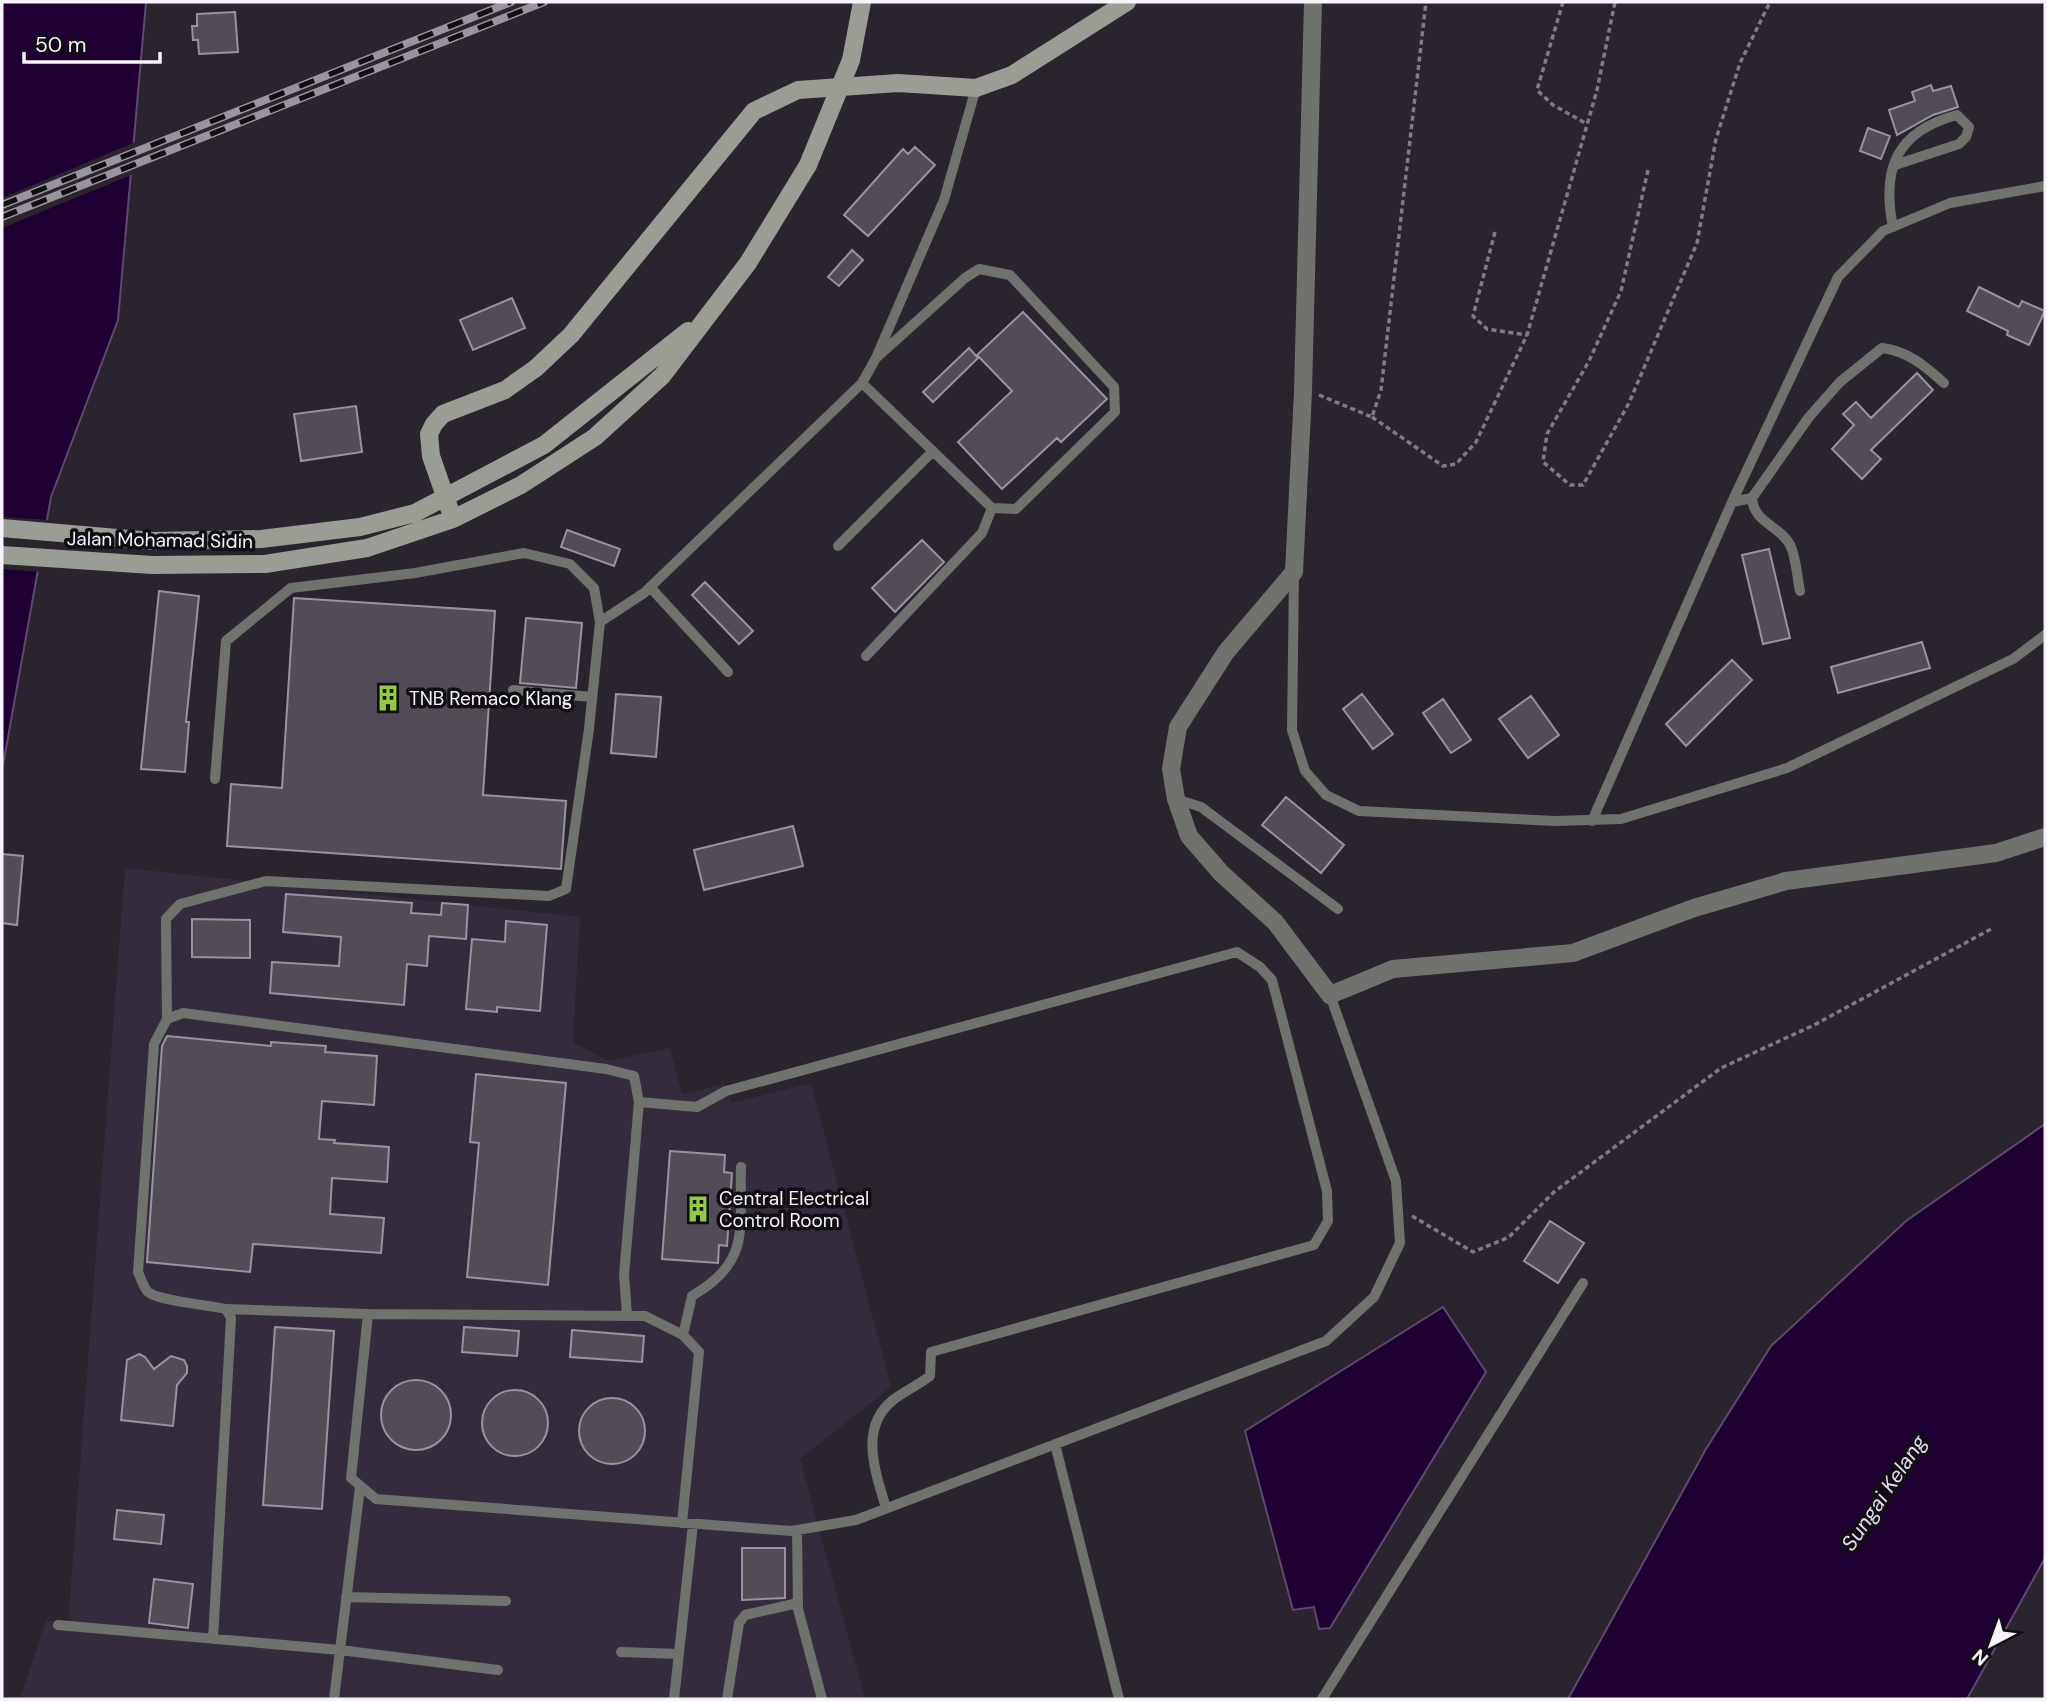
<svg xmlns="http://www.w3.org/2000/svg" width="2047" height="1701" viewBox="0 0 2047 1701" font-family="'DM Sans',sans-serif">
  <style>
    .built { fill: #342c3c }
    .water { fill: #1e0033; stroke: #5f496f; stroke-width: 2 }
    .pier { fill: #29242e }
    .building { fill: #524c57; stroke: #9993a0; stroke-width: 2 }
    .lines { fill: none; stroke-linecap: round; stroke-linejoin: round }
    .path { stroke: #807c85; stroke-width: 3.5; stroke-dasharray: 5 3.5; stroke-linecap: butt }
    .lane { stroke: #6f726d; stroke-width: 10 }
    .street { stroke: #6f726d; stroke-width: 18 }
    .secondary { stroke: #999d94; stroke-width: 18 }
    .rail-casing { stroke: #99959e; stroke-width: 8 }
    .rail { stroke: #110e13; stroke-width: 5; stroke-dasharray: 16; stroke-linecap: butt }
    .secondary-bridge { stroke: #999d94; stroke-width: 18 }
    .labels { text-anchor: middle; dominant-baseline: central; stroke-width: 7; stroke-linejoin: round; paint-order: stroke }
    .street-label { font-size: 19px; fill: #f6f3fa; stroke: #110e13 }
    .poi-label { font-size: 19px; fill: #f6f3fa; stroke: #110e13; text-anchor: start }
    .water-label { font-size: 21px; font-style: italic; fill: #e6dcf1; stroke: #110e13 }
  </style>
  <rect width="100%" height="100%" fill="#29242e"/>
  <path class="built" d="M125,868L580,917L573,1042L608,1061L670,1048L682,1095L724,1084L731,1103L811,1083L891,1387L800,1459L865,1699H20L46,1620L68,1625Z"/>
  <path class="water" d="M2,2H146L118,320L51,497L2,771Z
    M2045,1124V1558L1967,1699H1568L1706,1449L1771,1346L1906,1221Z
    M1443,1307L1486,1372L1330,1628L1319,1629L1314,1607L1293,1610L1245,1431Z"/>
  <path class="pier" d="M138,141L136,173L2,228V198Z
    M2,517L51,520L42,572L2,569Z"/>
  <path class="building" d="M235,12L238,52L199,54L198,40H193L192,26H197V14Z
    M1931,85L1933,91L1951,86L1958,107L1933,115L1897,135L1889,110L1915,101L1912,92Z
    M1868,128L1890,136L1881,159L1860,151Z
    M915,147L935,165L868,236L844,215L903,149L908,154Z
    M852,250L863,260L839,286L828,277Z
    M1979,287L2019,307L2022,301L2045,311L2029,345L2007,335L2008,331L1967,311Z
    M512,298L525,328L473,350L460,320Z
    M1023,312L1107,399L1061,442L1057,438L1002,489L958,442L1012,391L977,355Z
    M969,348L978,358L933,402L923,392Z
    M1917,373L1933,390L1871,450L1881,459L1862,479L1832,449L1854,425L1843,414L1856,402L1871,418Z
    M356,406L362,452L301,461L294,414Z
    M567,530L620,549L614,566L561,547Z
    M922,540L944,562L895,612L872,588Z
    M1769,549L1790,638L1763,644L1742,555Z
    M705,582L753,631L739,644L692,595Z
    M159,591L199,596L186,722H189L185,772L141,769Z
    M294,598L495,611L483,795L566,801L561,869L227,846L231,784L282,788Z
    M526,618L582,623L576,688L520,683Z
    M1922,642L1930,668L1838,693L1831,667Z
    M1732,660L1752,680L1686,746L1666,724Z
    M616,694L661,697L656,757L611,753Z
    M1362,694L1393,734L1373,749L1343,709Z
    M1531,696L1559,735L1528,758L1499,719Z
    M1443,699L1471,740L1451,753L1423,713Z
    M1286,797L1344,845L1321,873L1262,825Z
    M793,826L803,866L704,890L694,850Z
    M2,854L23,856L17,925L2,923Z
    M286,894L412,903L411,913L441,915L442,903L468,905L466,939L429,936L427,966L407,964L404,1005L270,993L272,962L339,966L341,937L283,932Z
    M192,919L250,920V958L192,957Z
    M506,921L547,925L540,1011L497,1007V1012L466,1009L472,939L505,942Z
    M167,1036L271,1046V1042L326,1046L325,1052L377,1056L374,1105L322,1101L319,1139L335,1140L334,1143L389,1147L387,1182L332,1178L330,1214L384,1218L381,1253L253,1244L250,1272L147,1262L162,1046Z
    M476,1074L566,1083L548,1285L467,1277L479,1143L470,1142Z
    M670,1151L725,1155L724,1172L732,1173L727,1246L719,1245L718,1263L662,1259Z
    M1550,1221L1584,1243L1558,1283L1524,1261Z
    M275,1327L334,1331L322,1509L263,1505Z
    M464,1327L519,1331L517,1356L462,1352Z
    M572,1330L644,1336L642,1362L570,1357Z
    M139,1354L145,1357L154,1369L171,1356L184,1360L187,1366V1373L177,1385L173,1426L121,1420L127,1360Z
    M381 1415a35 35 0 1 1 70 0a35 35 0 1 1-70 0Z
    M482 1423a33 33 0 1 1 66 0a33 33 0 1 1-66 0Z
    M579 1431a33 33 0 1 1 66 0a33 33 0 1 1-66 0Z
    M117,1510L164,1515L161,1544L114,1539Z
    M742,1548H785V1598L742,1600Z
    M154,1579L193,1584L188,1628L149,1623Z"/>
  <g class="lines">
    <path class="path" d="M1563,2L1537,90L1553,105L1587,124
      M1648,170L1621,291L1589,361L1547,434L1543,462L1570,485H1583L1629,403L1697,243L1716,139L1740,63L1770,2
      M1495,232L1473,316L1487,329L1527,335
      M1319,395L1372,417L1381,390L1426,2
      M1372,417L1443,466L1456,464L1476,442L1527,335L1597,90L1615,2
      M1412,1216L1473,1252L1509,1237L1554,1192L1721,1068L1814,1025L1991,929"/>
    <path class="lane" d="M1893,227C1881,168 1897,131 1957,115L1969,127L1966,137L1959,144L1895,165
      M862,383L992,508L1016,509L1115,412L1114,387L1010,275L979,269L965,278L876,358
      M1752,498C1754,523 1777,524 1789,543C1796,554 1797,578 1800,591
      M1732,502L1752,498L1809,417L1840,382L1882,348C1908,351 1925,366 1944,383
      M838,546L933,451
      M1294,574L1292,730L1305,771L1326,795L1359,811L1555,821L1621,819L1787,768L2013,659L2045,635
      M650,587L728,672
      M600,622L644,593L862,383L876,358L944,200L976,88
      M866,656L982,533L992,508
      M513,690L592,697
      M1176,799L1201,807L1338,909
      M1592,821L1732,502L1838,277L1883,231L1950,203L2045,186
      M167,1019L166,919L180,904L266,881L549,896L566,889L589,729L600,622L594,588L570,564L524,553L415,573L291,588L226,641L215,779
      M639,1102L697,1107L726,1091L1237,952L1260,967L1272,980L1327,1191L1328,1221L1314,1245L931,1352L930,1376C918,1385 905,1391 893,1400C858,1428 876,1473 886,1508
      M226,1309L368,1314L645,1316L683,1335L699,1352L682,1523
      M368,1314L351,1478L376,1499L791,1531L856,1520L1326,1341L1374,1297L1400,1243L1396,1181L1330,995
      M683,1335L692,1296C752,1261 739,1229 741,1167
      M1055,1444L1119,1699
      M797,1530L798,1609L822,1699
      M346,1597L506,1601
      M58,1625L340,1650L498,1670
      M213,1639L231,1318L226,1309C209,1305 158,1301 148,1292C143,1287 141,1278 138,1272L154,1044L167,1019L183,1013L606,1069L634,1076L639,1102L624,1275L627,1315
      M621,1652L679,1654
      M334,1699L360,1487
      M674,1699L693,1524
      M727,1699L739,1623L745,1615L798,1603
      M1322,1699L1583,1283"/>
    <path class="street" d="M1313,2L1303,392L1294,572L1226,652L1178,727L1171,769L1176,799L1189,836L1221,873L1275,922L1330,995L1393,969L1573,953L1694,908L1786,881L1996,853L2045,837"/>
    <path class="secondary" d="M453,519L431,456L429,434L434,424L443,414L505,390L536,368L571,335L754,111L798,90L898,83L976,88L1012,75L1127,2
      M2,528L152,541L261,539L360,527L415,513L544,445L688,331
      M2,555L152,565L265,564L367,548L453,519L521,485L595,437L662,376L748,263L808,165"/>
    <g class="rail-casing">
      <path id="rail" d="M2,205L511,2
        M2,217L544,2"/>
    </g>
    <use href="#rail" class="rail"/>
    <path class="secondary-bridge" d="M808,165L851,60L862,2"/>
  </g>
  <defs>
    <g id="building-bare" transform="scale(2.1)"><path d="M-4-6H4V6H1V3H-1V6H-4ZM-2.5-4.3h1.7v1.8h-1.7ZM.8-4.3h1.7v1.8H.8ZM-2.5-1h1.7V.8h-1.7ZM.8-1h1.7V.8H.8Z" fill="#93cc3d" stroke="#110e13" stroke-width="2.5" paint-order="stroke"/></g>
  </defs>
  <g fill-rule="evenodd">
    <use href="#building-bare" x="388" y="698"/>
    <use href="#building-bare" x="698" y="1209"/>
  </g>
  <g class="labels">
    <g class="street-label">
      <text transform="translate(160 540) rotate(1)">Jalan Mohamad Sidin</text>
    </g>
    <g class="poi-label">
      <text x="409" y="698">TNB Remaco Klang</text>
      <text x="719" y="1198">Central Electrical<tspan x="719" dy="22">Control Room</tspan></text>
    </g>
    <g class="water-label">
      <text transform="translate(1884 1493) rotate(-56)">Sungai Kelang</text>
    </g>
  </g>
  <rect width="2047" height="1701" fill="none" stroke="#f6f3fa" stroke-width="7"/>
  <g transform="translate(1991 1645) rotate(221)" stroke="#110e13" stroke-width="5" paint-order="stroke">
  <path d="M0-5L12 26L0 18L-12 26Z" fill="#f6f3fa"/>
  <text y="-10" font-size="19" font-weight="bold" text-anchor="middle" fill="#f6f3fa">N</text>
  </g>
  <path d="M24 52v10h136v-10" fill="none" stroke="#f6f3fa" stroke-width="3.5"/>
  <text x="35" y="52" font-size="21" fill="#f6f3fa" stroke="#110e13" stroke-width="5" paint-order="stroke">50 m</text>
</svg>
